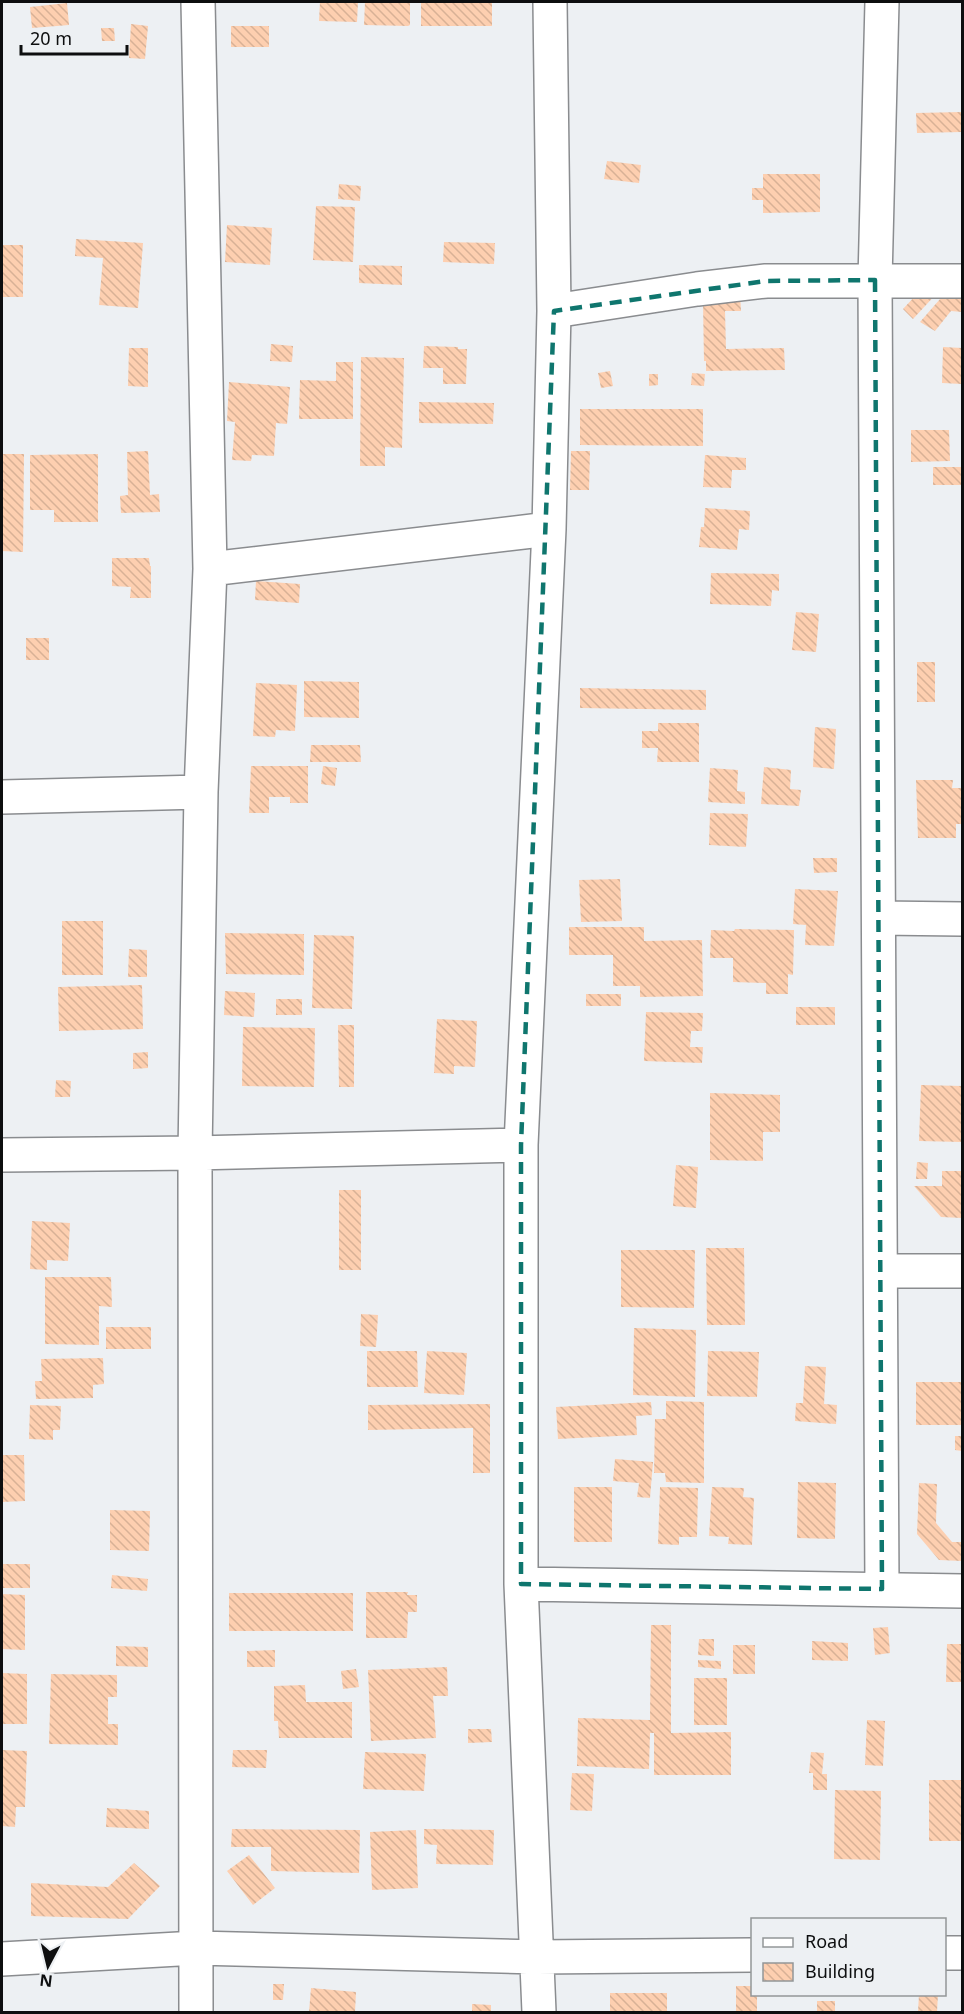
<svg xmlns="http://www.w3.org/2000/svg" width="964" height="2014" viewBox="0 0 964 2014" font-family="'Noto Sans',sans-serif">
  <style>
    .building { fill: url(#building-back-hatch) }
    .lines { fill: none; stroke-linecap: round; stroke-linejoin: round }
    .minor-casing { stroke: #8a8c8f; stroke-width: 36 }
    .minor { stroke: #fff; stroke-width: 33 }
    .marked { fill: none; stroke: #0f766e; stroke-width: 4.5; stroke-dasharray: 12 8; stroke-linejoin: round }
  </style>
  <defs>
    <pattern id="building-back-hatch" width="6" height="6" patternUnits="userSpaceOnUse" patternTransform="scale(1.5)"><rect width="6" height="6" fill="#fdcfb0"/><path d="M-1 5l2 2M0 0l6 6M5-1l2 2" fill="none" stroke="#d8b196"/></pattern>
  </defs>
  <rect width="100%" height="100%" fill="#edf0f3"/>
  <path class="building" d="M320,2H358L357,22L319,21Z
    M365,2H410V25L408,26L364,25Z
    M421,2H492V26H421Z
    M67,3L69,25L32,28L30,7Z
    M131,24L148,26L145,59L129,58Z
    M231,26H269V47H231Z
    M101,28H114L115,41H102Z
    M962,112V132L917,133L916,113Z
    M607,161L641,165L639,183L604,179Z
    M763,174H820V212L763,213V200H752V188H763Z
    M339,184L361,186L360,201L338,199Z
    M316,206L355,207L353,262L313,260Z
    M227,225L272,228L270,265L225,262Z
    M76,239L143,243L138,308L99,305L103,258L75,256Z
    M444,242L495,243L494,264L443,262Z
    M2,245H23V297H2Z
    M359,265L402,266V285L359,283Z
    M929,281L939,291L913,319L903,309Z
    M947,291L962,292V312L951,311L935,331L920,322Z
    M740,292L741,311H725L726,349L784,348L785,370L706,371V361H704L703,303Z
    M271,344L293,346L292,362L270,361Z
    M424,346L458,347V349H467L466,384H443V368H423Z
    M943,347L962,348V384L942,383Z
    M129,348H148V387L128,386Z
    M361,357L404,358L402,448L385,447V466H360Z
    M336,362H353V419H299L300,380L336,381Z
    M610,371L613,386L601,388L598,373Z
    M692,373L705,374L704,386L691,385Z
    M649,374H658V385L649,386Z
    M229,382L290,387L287,424L276,423L274,456L252,455L251,461L232,460L235,422L227,421Z
    M419,402L494,403L493,424L419,423Z
    M580,409H703V446L580,445Z
    M911,430H949L950,461L911,462Z
    M148,451L150,495L159,494L160,512L121,513L120,496L128,495L127,452Z
    M571,451H590L589,490H570Z
    M2,454H24L23,552L2,551Z
    M98,454V522H54V510H30V455Z
    M705,455L746,458V470H732L731,488L703,487Z
    M933,467H962V485H933Z
    M705,508L750,511L749,530L739,529L737,550L699,547L701,527H704Z
    M112,558H149L150,566H151V598H130L131,587L112,586Z
    M711,573L779,574V591L772,590L771,606L710,604Z
    M256,581L300,584L299,603L255,600Z
    M796,612L819,614L816,652L792,650Z
    M26,638H49V660H26Z
    M917,662H935V702H917Z
    M304,681L359,682V718L304,717Z
    M256,683L297,685L295,731L276,730L275,737L253,736Z
    M580,688L706,690V710L580,708Z
    M658,723H699V762H657L658,748H642V731H658Z
    M815,727L836,729L834,769L813,767Z
    M311,745H360L361,762H310Z
    M251,766H308V803H290V797H269V813H249Z
    M323,766L337,768L335,786L321,784Z
    M764,767L791,770L790,789L801,790L799,806L761,804Z
    M710,768L738,770L737,791L745,792V804L708,802Z
    M916,780H953L952,788H962V824H956V838H918Z
    M710,813L748,814L746,847L709,845Z
    M813,858H837V872L814,873Z
    M620,879L622,921L581,922L579,880Z
    M795,889L838,891L834,946L805,945L806,925L793,924Z
    M62,921H103V975H62Z
    M569,927H644V941L702,940L703,996L640,997V986H613V955H569Z
    M735,929L794,930L793,975L788,974V994H766V983L733,982V958H710L711,930L734,931Z
    M225,933L304,934V975L226,974Z
    M314,935L354,936L352,1009L312,1008Z
    M129,949L147,950V977H128Z
    M142,985L143,1029L59,1031L58,987Z
    M225,991L255,993L254,1017L224,1015Z
    M586,994H621V1006H586Z
    M276,999H302V1015H276Z
    M796,1007H835V1025H796Z
    M646,1012L703,1013L702,1031H691L690,1047H703L702,1063L644,1061Z
    M437,1019L477,1021L475,1067L454,1066V1074L434,1073Z
    M338,1025H354V1087H339Z
    M243,1027L315,1028L314,1087L242,1086Z
    M148,1052V1068L133,1069V1053Z
    M56,1080L71,1081L70,1097H55Z
    M921,1085L962,1086V1142L919,1141Z
    M710,1093L780,1095V1132H763V1161L710,1160Z
    M917,1162L928,1163L927,1179H916Z
    M676,1165L698,1167L696,1208L673,1206Z
    M942,1171H962V1218L941,1217L914,1186H942Z
    M339,1190H361V1270H339Z
    M32,1221L70,1223L68,1261L47,1260V1270L30,1269Z
    M706,1248H744L745,1325H707Z
    M621,1250H695L694,1308L621,1307Z
    M45,1277H111L112,1307L99,1306V1345L45,1344Z
    M361,1314L378,1315L376,1347L360,1346Z
    M106,1327H151V1349H106Z
    M634,1328L696,1330L695,1397L633,1395Z
    M367,1351H417L418,1387H367Z
    M427,1351L467,1353L464,1395L424,1393Z
    M708,1351L759,1352L757,1397L707,1396Z
    M103,1358L104,1384L93,1385V1398L36,1399L35,1381H42L41,1359Z
    M805,1366L826,1367L824,1404L837,1405L836,1424L795,1421L796,1403H803Z
    M916,1382H962V1425H916Z
    M666,1401L704,1402V1483L666,1482L665,1473H654L655,1419H666Z
    M651,1402L652,1415L636,1416L637,1435L558,1439L556,1407Z
    M490,1404V1473H473V1428L368,1430V1405Z
    M30,1405L61,1406L60,1430H53V1440L29,1439Z
    M955,1436H962V1451L955,1450Z
    M2,1455H24L25,1501L2,1502Z
    M615,1459L653,1462L650,1498L637,1497L639,1483L613,1481Z
    M798,1482L836,1483L835,1539L797,1538Z
    M919,1483L937,1484L936,1523L952,1542H962V1561L939,1560L917,1534Z
    M574,1487H612V1542H574Z
    M660,1487L698,1488L697,1537H679V1545L658,1544Z
    M712,1487L744,1488L743,1497L754,1498L752,1545L728,1544L729,1537L709,1536Z
    M110,1510L150,1511L149,1551L110,1550Z
    M2,1564H30V1588H2Z
    M112,1575L148,1579L147,1591L111,1588Z
    M366,1592H408L407,1595H417V1612H408L407,1638H366Z
    M229,1593H353V1631H229Z
    M2,1594L25,1595V1650L2,1649Z
    M651,1625H671V1733L731,1732V1775H654V1733H650L649,1769L577,1766L578,1718L650,1720Z
    M888,1627L890,1653L875,1655L873,1628Z
    M699,1639H714V1656L698,1655Z
    M812,1641L848,1643V1661L812,1660Z
    M947,1644H962V1682H946Z
    M733,1645H755V1674H733Z
    M116,1646L148,1647V1667L116,1666Z
    M275,1650V1667H247V1651Z
    M698,1660L721,1661V1669L698,1667Z
    M447,1667L448,1696H433L436,1738L371,1741L368,1670Z
    M356,1669L359,1687L343,1689L341,1671Z
    M2,1673L27,1674V1724H2Z
    M51,1674L117,1675V1697H108V1724H118V1745L49,1744Z
    M694,1678H727V1725H694Z
    M305,1685L306,1702H352V1738H279L278,1721H274V1686Z
    M867,1720L885,1721L883,1766L865,1765Z
    M468,1729H491L492,1742L468,1743Z
    M2,1750L27,1751L25,1807H16L15,1827L2,1826Z
    M233,1750H267L266,1768L232,1767Z
    M365,1752L426,1754L424,1791L363,1789Z
    M811,1752L824,1753L822,1774H827V1790H813V1773H809Z
    M572,1773L594,1774L592,1811L570,1810Z
    M929,1780H962V1841H929Z
    M835,1790L881,1791L880,1860L834,1859Z
    M107,1808L149,1811V1829L106,1827Z
    M232,1829L360,1830L359,1873L271,1871V1847H231Z
    M424,1829L494,1830L493,1865L436,1864L437,1845L424,1844Z
    M416,1830L418,1888L372,1890L370,1832Z
    M249,1855L275,1888L253,1905L227,1871Z
    M134,1863L160,1886L128,1919L31,1916V1883L108,1887Z
    M273,1984H284L283,2000H273Z
    M736,1986H752V1994H757V2012H736Z
    M311,1988L356,1992L355,2012H309Z
    M610,1993H667V2012H610Z
    M919,1994H938L937,2012H918Z
    M817,2001H835V2012H817Z
    M472,2004L491,2005V2012H472Z"/>
  <g class="lines">
    <g class="minor-casing">
      <path id="minor" d="M882,2L875,280L882,1589
        M554,311L697,289L766,281H962
        M210,569L549,529
        M2,797L201,792
        M879,918L962,919
        M2,1155L195,1153L521,1145
        M881,1271H962
        M521,1584L962,1591
        M944,1953H962
        M2,1959L196,1948L537,1957L752,1955
        M196,2012L195,1153L201,792L210,569L198,2
        M539,2012L521,1584V1145L549,529L554,311L550,2"/>
    </g>
    <use href="#minor" class="minor"/>
  </g>
  <path class="marked" d="M875,280L882,1589L521,1584V1145L554,311L766,281Z"/>
  <rect width="964" height="2014" fill="none" stroke="#0d0e0f" stroke-width="6"/>
  <rect x="751" y="1918" width="195" height="78" fill="#edf0f3" stroke="#939698" stroke-width="1.5"/>
  <rect x="763" y="1938" width="30" height="9" fill="#ffffff" stroke="#939698" stroke-width="1.5"/>
  <text x="805" y="1948" font-size="18" fill="#0d0e0f">Road</text>
  <rect x="763" y="1963" width="30" height="18" fill="url(#building-back-hatch)" stroke="#939698" stroke-width="1.5"/>
  <text x="805" y="1978" font-size="18" fill="#0d0e0f">Building</text>
  <g transform="translate(48 1966) rotate(187)" stroke="#edf0f3" stroke-width="4.5" paint-order="stroke">
  <path d="M0-4.5L10 22L0 15L-10 22Z" fill="#0d0e0f"/>
  <text y="-9" font-size="16" font-weight="bold" text-anchor="middle" fill="#0d0e0f">N</text>
  </g>
  <path d="M21 45v9h106v-9" fill="none" stroke="#0d0e0f" stroke-width="3"/>
  <text x="30" y="45" font-size="18" fill="#0d0e0f" stroke="#edf0f3" stroke-width="4.5" paint-order="stroke">20 m</text>
</svg>
